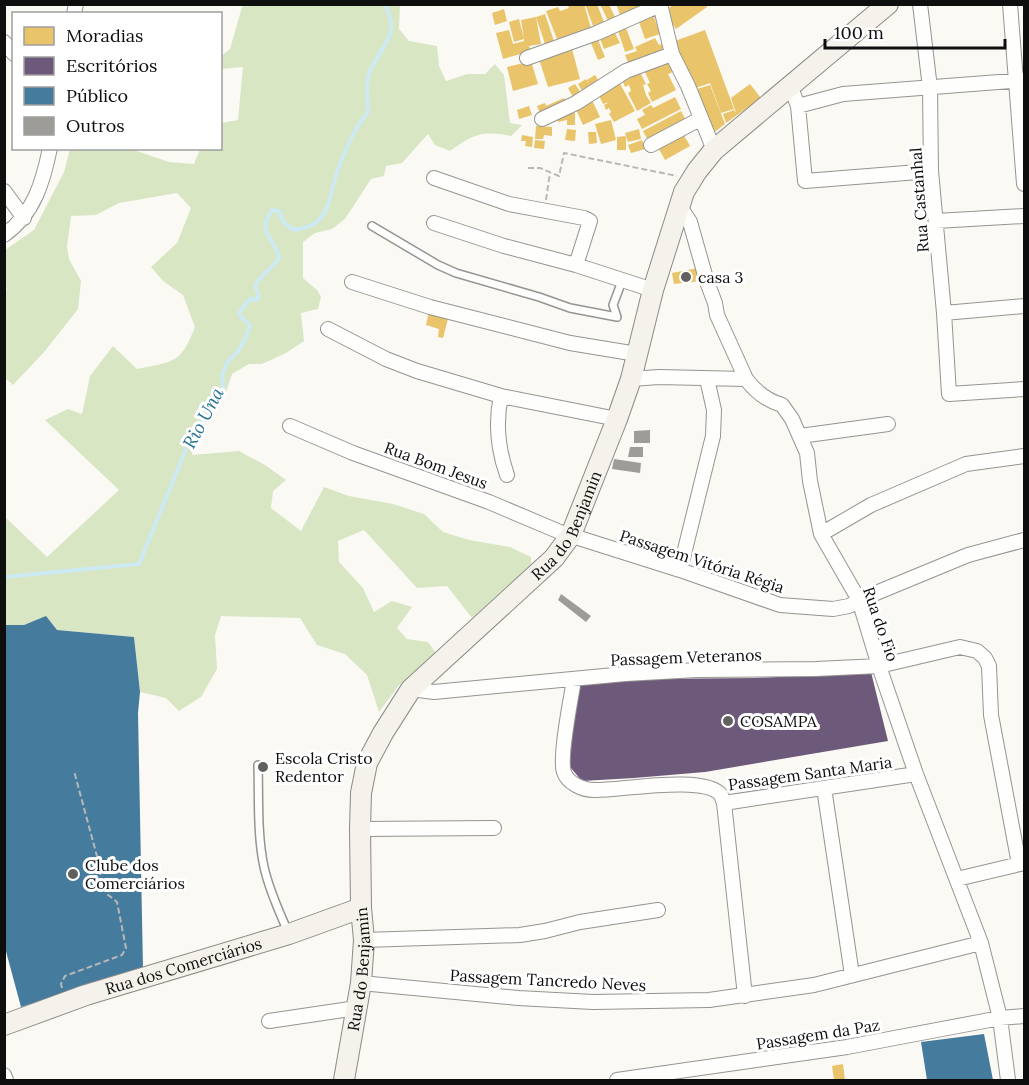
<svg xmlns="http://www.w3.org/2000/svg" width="1029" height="1085" viewBox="0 0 1029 1085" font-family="Lora,serif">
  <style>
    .forest { fill: #d9e6c4 }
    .homes { fill: #e9c46a }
    .offices { fill: #6d597a }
    .public { fill: #457b9d }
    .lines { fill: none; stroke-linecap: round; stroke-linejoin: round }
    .stream { stroke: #cdeaf3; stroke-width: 4 }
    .building { fill: #9e9c99 }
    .lane-casing { stroke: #959492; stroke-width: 10 }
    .street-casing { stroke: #959492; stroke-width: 16 }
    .secondary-casing { stroke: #8b8a88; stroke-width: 22 }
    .path { stroke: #b8b8b7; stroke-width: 2; stroke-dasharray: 6 3; stroke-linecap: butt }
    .lane { stroke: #fefefd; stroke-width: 7 }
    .street { stroke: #fefefd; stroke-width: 14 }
    .secondary { stroke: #f5f2eb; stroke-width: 20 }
    .poi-dot { fill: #61605e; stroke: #fff; stroke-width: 2 }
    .labels { text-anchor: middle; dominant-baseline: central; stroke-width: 6; stroke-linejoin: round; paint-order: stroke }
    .street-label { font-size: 16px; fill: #0e0e0e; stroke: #fff }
    .poi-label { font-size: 16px; fill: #0e0e0e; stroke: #fff; text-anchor: start }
    .water-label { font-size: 18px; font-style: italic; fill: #217197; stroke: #fff }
  </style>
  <rect width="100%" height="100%" fill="#fbf9f4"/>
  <path class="forest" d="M246,5H400L399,29L409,41L437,46L439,66L446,81L467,74H485L495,64L504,75L510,123L522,125L511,136C482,130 473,134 450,151L435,145L428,134L402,163L386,166L384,176L371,179L345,219L332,229L315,233L303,242V278L317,290L321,297L318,309L301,313L304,341L286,353L262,364H249L232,374L226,392L218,398L193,432L192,455L239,451L265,465L286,480L273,491L271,508L301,531L324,487L349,496L393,504L424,514L443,532L469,540L510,547L531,557V565L472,618L447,586L417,588L364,530L338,541L339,562L363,588L374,612L392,601L412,607L397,628L407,639L428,642L436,653L399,685L379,712L367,675L345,654L317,645L300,618L221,616L215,635L217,669L201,697L179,711L166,698L140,692L134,637L57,630L46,617L24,625H5L4,516L47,557L119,490L45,420L68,409L82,414L90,376L113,346L137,369C174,361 180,365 195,327L183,295L163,281L151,267L177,243L191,208L177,193L119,203L96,215L71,216L67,247L69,259L81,281L78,309L45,351L13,385L5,378L4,291L7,290L5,283V250L34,230L64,172L70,149H131L169,162L194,164L200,149L220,148L221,123L238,120L243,67L221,69V56L230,49L242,7Z"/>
  <path class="homes" d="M567,4H584L591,28L557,39L546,11L558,7L560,11L569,8Z
    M585,4H597L604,22L593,26Z
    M600,4H609L615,17L608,21Z
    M616,4H646V5L620,15Z
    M674,4H706L707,7L676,29L664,12Z
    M504,9L507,21L495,25L492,13Z
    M545,14L554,41L545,44L536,17Z
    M653,14L660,34L645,39L638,19Z
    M536,17L541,44L529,46L531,51L503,59L496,33L509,30L513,44L524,41V39L514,42L509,22L519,19L524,39L521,20Z
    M626,28L634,49L625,52L618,31Z
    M705,30L734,109L721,113L710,83L693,89L675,41Z
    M615,33L620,43L604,49L600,39Z
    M655,38L659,45L664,43L668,53L630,67L625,55L637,51L635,47Z
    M598,40L605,57L598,60L591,43Z
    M572,49L580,79L548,87L539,59Z
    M666,58L673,72L668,74L676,90L652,102L648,93L651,91L647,84L650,83L643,68Z
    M531,61L538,84L513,91L507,67Z
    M639,70L646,84L643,85L646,95L651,103L637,111L628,93L631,91L629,85L625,87L621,78Z
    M595,75L602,86L585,96L578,84L586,79L590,86L587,80Z
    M618,80L635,111L614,122L609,114L611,112L609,108L606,110L604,105L609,102L603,104L597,91Z
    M575,84L583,96L575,101L568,88Z
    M750,84L761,98L726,123L723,114L734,110L736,113L731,98Z
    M710,85L725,124L708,137L694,90Z
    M675,97L681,109L642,129L637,119L645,115L642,110L651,105L653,108Z
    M564,98L568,106L542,118L537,106L545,103L546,106Z
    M591,98L600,117L583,125L575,107Z
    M529,106L532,115L519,119L517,110Z
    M681,111L688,124L650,144L643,131Z
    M567,113H575V125H567V120L558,122L556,115Z
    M611,120L616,140L601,144L595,124Z
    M536,126L552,127V136L544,135L543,139H535Z
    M567,129L576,130L575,141L565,140Z
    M639,129L641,139L628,142L625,133Z
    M681,130L690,146L665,160L656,144Z
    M588,132H596L597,143L589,144Z
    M522,135L533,137L532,147L525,146L526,141H521Z
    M626,136V150H617V137Z
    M535,140L545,141L544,149L534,148Z
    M642,140L645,149L631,153L628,145Z
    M698,268L701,281L674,284L672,273Z
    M430,307L449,315L443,338L438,337L439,329L426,325Z
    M80,729L82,769L4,777V736Z
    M843,1064L845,1080H834L832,1066Z"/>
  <path class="offices" d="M871,672L888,741L705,772L634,778L582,781L570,767L572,730L578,686L593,683L645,679L755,678Z"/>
  <path class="public" d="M46,616L57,630L134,637L140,692L138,713L143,969L21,1007L4,944V625H24Z
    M984,1034L993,1080H927L921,1042Z"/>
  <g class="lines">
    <path class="stream" d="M4,577L139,564L193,432L218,398L223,387L222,375L228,361L237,353L245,339L250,325L240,316L239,313L250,299L257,300L259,295L255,286C260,274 272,270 279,258C274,235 256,235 272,210L279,211L284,223L294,230C304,228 312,227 320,219C330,208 332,189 336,175C344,153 353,130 368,112C368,101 365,85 369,74C377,49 404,35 384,4"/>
  </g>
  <path class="building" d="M650,430V443H634V431Z
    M630,447H643V457H628Z
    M614,459L641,463L640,473L612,469Z
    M561,594L591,616L586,622L558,600Z"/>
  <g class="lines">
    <g class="lane-casing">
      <path id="lane" d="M372,226L438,265L456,273L539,297L570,308L617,317L613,305L622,281
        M258,765C259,799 257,834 264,867C269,890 279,911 288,932"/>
    </g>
    <g class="street-casing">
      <path id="street" d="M660,4L672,54L688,86L714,150
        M920,4L930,88L931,171L944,313L949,394L1024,389
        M1010,4L1024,184
        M74,14L76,4
        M4,42L14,54
        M527,58L597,33L660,5
        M790,85L798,106L805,181L931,171
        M798,106L843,94L1024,80
        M542,119L576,103L626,71L672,54
        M651,145L700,119
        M434,178L509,204L584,218L590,221L576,265
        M4,191L24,218
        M680,207L690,222L707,282L715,303L717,315L746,379C755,391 768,401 782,405L792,419L807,453L810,481L821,534L859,600L879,666L916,774L981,943L1000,1018L1008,1080
        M936,221L1024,216
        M434,223L504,246L576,265L653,290
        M4,235C34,214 43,182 50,148
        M352,282L430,307L570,343L637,354
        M944,313L1024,306
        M328,329L386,359L417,371L501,396L617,419
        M631,379L659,377L746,379
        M501,396C495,423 498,449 507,475
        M290,426L353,453L489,502L560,532L680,570L780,605L833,609L849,606L859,600L968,555L1024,540
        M800,436L888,424
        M821,534L871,505L966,464L1024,456
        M680,570L713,436L714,410L707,379
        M574,680C571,698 559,758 564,772C567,783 583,790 594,790C618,791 705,774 721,795C722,797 723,801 724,803L745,996
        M411,689L434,692L625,674L697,670L816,669L879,666L960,647L977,651L985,658L989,666L991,715L1019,864
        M824,788L852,975
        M724,803L916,774
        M360,829L494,828
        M957,879L1024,863
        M364,940L520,935L545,931L580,922L658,910
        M361,983L518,998L593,1002L709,1000L814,985L981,943
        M269,1021L357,1008
        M4,1075L6,1080
        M617,1080L847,1047L1000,1018L1024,1016"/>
    </g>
    <g class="secondary-casing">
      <g id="secondary">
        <path id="s1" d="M4,1025L86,995L289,934L361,908"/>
        <path id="s2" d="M344,1080L361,983L364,940L361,908L360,829L361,793L367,763L383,733L411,689L554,558L571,535L617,419L631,379L653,290L684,192L697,171L714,150L888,4"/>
      </g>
    </g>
    <path class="path" d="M528,168H540L559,176L564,153L677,176
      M546,200L550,173
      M62,988L61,984L65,976L122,955L126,948L117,902L107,894L102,885L98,860L74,771"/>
    <use href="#lane" class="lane"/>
    <use href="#street" class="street"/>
    <use href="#secondary" class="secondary"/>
  </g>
  <g class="poi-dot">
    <circle cx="686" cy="277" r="6"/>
    <circle cx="728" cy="721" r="6"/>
    <circle cx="263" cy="767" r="6"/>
    <circle cx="73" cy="874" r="6"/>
  </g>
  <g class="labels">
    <g class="street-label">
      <text transform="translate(919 200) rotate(-94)">Rua Castanhal</text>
      <text transform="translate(436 465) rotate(20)">Rua Bom Jesus</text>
      <text stroke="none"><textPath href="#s2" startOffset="634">Rua do Benjamin</textPath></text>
      <text transform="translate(702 561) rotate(18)">Passagem Vitória Régia</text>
      <text transform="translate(881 624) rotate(71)">Rua do Fio</text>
      <text transform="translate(686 657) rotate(-2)">Passagem Veteranos</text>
      <text transform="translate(810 773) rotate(-8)">Passagem Santa Maria</text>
      <text stroke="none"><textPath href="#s1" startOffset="189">Rua dos Comerciários</textPath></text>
      <text stroke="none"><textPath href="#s2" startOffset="112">Rua do Benjamin</textPath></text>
      <text transform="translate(548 980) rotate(3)">Passagem Tancredo Neves</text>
      <text transform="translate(818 1034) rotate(-9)">Passagem da Paz</text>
    </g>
    <g class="poi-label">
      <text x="698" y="277">casa 3</text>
      <text x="740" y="721">COSAMPA</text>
      <text x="275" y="758">Escola Cristo<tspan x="275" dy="18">Redentor</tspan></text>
      <text x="85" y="865">Clube dos<tspan x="85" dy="18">Comerciários</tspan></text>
    </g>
    <g class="water-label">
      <text transform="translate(203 418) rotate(-62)">Rio Una</text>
    </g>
  </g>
  <rect width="1029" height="1085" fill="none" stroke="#0e0e0e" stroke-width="12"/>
  <rect x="12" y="12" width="210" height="138" fill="#ffffff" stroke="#9f9f9f" stroke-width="1.5"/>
  <rect x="24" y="27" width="30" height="18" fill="#e9c46a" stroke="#9f9f9f" stroke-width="1.5"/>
  <text x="66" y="42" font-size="18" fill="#0e0e0e">Moradias</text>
  <rect x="24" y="57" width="30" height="18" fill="#6d597a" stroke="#9f9f9f" stroke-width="1.5"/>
  <text x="66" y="72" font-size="18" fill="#0e0e0e">Escritórios</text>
  <rect x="24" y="87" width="30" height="18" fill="#457b9d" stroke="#9f9f9f" stroke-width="1.5"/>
  <text x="66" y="102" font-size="18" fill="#0e0e0e">Público</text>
  <rect x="24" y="117" width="30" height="18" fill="#9e9c99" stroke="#9f9f9f" stroke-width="1.5"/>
  <text x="66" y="132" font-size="18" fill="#0e0e0e">Outros</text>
  <path d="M825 39v9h180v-9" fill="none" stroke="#0e0e0e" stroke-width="3"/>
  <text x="834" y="39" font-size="18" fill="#0e0e0e" stroke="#ffffff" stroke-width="4.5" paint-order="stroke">100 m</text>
</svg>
